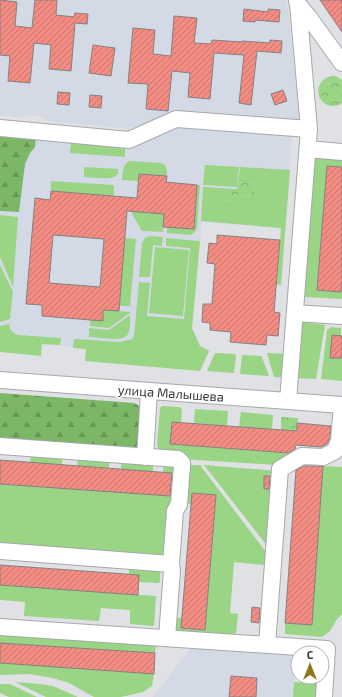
<svg xmlns="http://www.w3.org/2000/svg" width="342" height="697" viewBox="0 0 342 697" font-family="'Exo 2',sans-serif">
  <style>
    .built { fill: #d4dae5 }
    .green { fill: #9ad485 }
    .forest { fill: url(#forest-firs) }
    .park { fill: url(#park-crowns) }
    .building { fill: url(#building-hatch); stroke: #858080; fill-rule: evenodd }
    .lines { fill: none; stroke-linecap: round; stroke-linejoin: round }
    .minor-casing { stroke: #a6a8ab; stroke-width: 18 }
    .minor { stroke: #fff; stroke-width: 16 }
    .labels { text-anchor: middle; dominant-baseline: central; stroke-width: 3; stroke-linejoin: round; paint-order: stroke }
    .street-label { font-size: 13px; fill: #38393a; stroke: #fff }
  </style>
  <defs>
    <pattern id="forest-firs" width="22" height="20" patternUnits="userSpaceOnUse"><rect width="22" height="20" fill="#7cb767"/><path d="M5 1l3.5 6h-7zM16 11l3.5 6h-7z" fill="#679656"/></pattern>
    <pattern id="park-crowns" width="20" height="18" patternUnits="userSpaceOnUse"><rect width="20" height="18" fill="#9ad485"/><path d="M2 6a3 3 0 1 1 6 0M12 15a3 3 0 1 1 6 0" fill="none" stroke="#7fad6e"/></pattern>
    <pattern id="building-hatch" width="6" height="6" patternUnits="userSpaceOnUse"><rect width="6" height="6" fill="#f38c83"/><path d="M-1 1l2-2M0 6l6-6M5 7l2-2" fill="none" stroke="#c6736c"/></pattern>
  </defs>
  <rect width="100%" height="100%" fill="#dfe1e4"/>
  <path class="built" d="M0,0H287L300,121L173,112L129,129L49,121L42,117L30,115L20,118L0,115Z
    M177,125L292,134L285,228L202,222L189,357L0,341V135L137,146Z
    M192,646L296,653L293,697H153Z"/>
  <path class="green" d="M71,141L125,145V157L70,153Z
    M317,157L342,159V167L327,166L317,290L341,292L342,282V299L305,297L303,295L315,158Z
    M129,161L161,163C167,165 167,170 167,176L139,174L138,181L122,180C123,173 122,165 129,161Z
    M205,165L239,167L237,187L203,185Z
    M84,167L118,169C118,172 118,173 117,175C112,181 91,177 84,177Z
    M240,167L290,170L281,285L277,284L281,228L201,221L203,187L219,188L218,200L237,201V195L254,196L255,184L238,182Z
    M51,181L114,185V196L51,191Z
    M197,185H200L197,229L194,233L190,235L167,233V227L194,229Z
    M132,211L164,214L163,232L142,231L132,214Z
    M0,215L18,217L13,287L0,257Z
    M149,236L163,237L162,246L153,245L150,277H139L142,243L145,238Z
    M125,238L136,239L130,306H119Z
    M166,238L200,241L192,329L193,330L200,346L209,351L200,371L85,361L86,349L73,348L74,339L120,342L132,339L134,336L139,282L150,283L147,316L184,319L190,248L166,246Z
    M155,247L189,250L183,316L149,313Z
    M0,265L13,292L10,319L0,322Z
    M103,310L131,312L109,328L90,326V320H102Z
    M130,315C130,320 131,328 128,334C124,343 98,337 89,337V328L109,330Z
    M300,322L325,325L316,379L294,378Z
    M9,324C10,330 12,333 18,335L61,338L60,345L42,344L41,356L0,352V326Z
    M331,327L341,328V336L332,335L331,358H342V381L321,379L327,330Z
    M215,353L235,354L236,357L234,373L207,371Z
    M267,353L290,354L288,378L274,377Z
    M242,355H243L261,356L262,357L269,376L240,374Z
    M162,406L180,407L182,410L181,423L172,422L170,444L295,454L278,465L182,459L162,451L158,448L157,444L160,408Z
    M195,409L228,411L227,426L194,423Z
    M241,412L273,415L272,429L239,427Z
    M31,454L62,457V465L30,463Z
    M78,458L109,460V468L77,466Z
    M121,461L153,464V472L121,469Z
    M164,465L179,466L167,557L0,545V484L171,496L173,473L163,472Z
    M188,465H200L272,560L269,564L265,565L234,562L230,613L238,614L236,633L232,635L178,631L176,629V618H182L181,628L205,630L216,495L192,493L191,504L185,503Z
    M204,465L278,471V476H264V489H277L272,552Z
    M323,466L342,467V614L337,619L330,631L322,637L285,634V623L312,625Z
    M129,567L160,570V581L159,583L139,582V575L129,574Z
    M0,585L156,596L154,626L130,624V610L101,608L99,621L24,616L25,602L0,600Z
    M0,633L156,644L155,653L0,643Z
    M0,663L154,674L152,686L143,692L121,697H94L69,683L53,678L29,674L0,675Z
    M15,682L40,684L53,686L78,697H46Z
    M294,682L322,684L321,697H293Z
    M0,684H10L37,697H9L0,693Z"/>
  <path class="forest" d="M0,135L36,138L35,147L30,153L25,164L19,212L0,211Z
    M0,393L134,403L138,405L140,408L138,447L135,452L0,442Z"/>
  <path class="park" d="M331,76H336L342,80V103C322,116 306,84 331,76Z
    M238,182L255,184L254,196L237,195V201L218,200L219,188L237,189Z
    M281,417L298,418L297,431L281,430Z"/>
  <path class="building" d="M0,0L17,2L15,26L32,28L35,0H57L56,15L74,17L75,13L88,14L87,24L75,23L71,71L49,69L51,45L34,43L30,83L8,81L10,56L0,55Z
    M320,0H342V32Z
    M244,9L268,12V9L280,10L279,22L255,20V22L243,21Z
    M174,16L197,18L194,43L211,44L212,40L242,42V41L270,43V40L282,41L281,53L257,51L251,105L239,103L244,55L214,53L210,99L188,97L190,73L172,71L168,111L146,109L148,84L128,83L133,28L155,30L153,54L171,56Z
    M93,45L115,48L111,76L89,73Z
    M283,90L287,101L275,105L271,94Z
    M58,92L70,93L69,105L57,104Z
    M90,95L102,96L101,108L89,107Z
    M327,166L342,167V281L341,292L317,290Z
    M139,174L167,176L166,182L197,185L194,229L163,227L164,214L127,211L119,311L103,310V321L42,316V305L26,304L35,198L50,200L51,191L137,198ZM53,235L104,239L100,287L49,283Z
    M217,235L280,240L274,312L280,313L278,336L267,335L266,345L230,342L231,332L210,330V323L202,322L203,304H212L215,264L207,263L209,243L217,244Z
    M332,335L342,336V358H330Z
    M172,422L297,431V423L331,426L330,438L327,444L321,447L296,445L295,449L288,453L170,444Z
    M0,460L172,473L170,496L0,484Z
    M304,466H323L312,625L285,623L296,470Z
    M264,476H270L269,489H264Z
    M192,493L216,495L205,630L181,628Z
    M0,565L139,575L138,595L0,585Z
    M252,607L260,608L259,623L251,622Z
    M0,643L155,653L154,674L0,663Z
    M231,676L257,678L256,697H229Z"/>
  <g class="lines">
    <g class="minor-casing">
      <path id="minor" d="M297,1L298,4L308,16L342,63
        M0,128L129,140L176,119L309,129
        M308,149L342,152
        M295,313L342,316
        M0,380L342,405
        M288,401L309,129L298,4
        M0,446L178,459L182,463V466L179,504L175,511L171,564L172,570L167,638
        M145,457L149,391
        M0,551L171,564
        M0,627L327,649L324,697
        M267,645L280,469L302,456L323,457L335,451L339,440L342,405"/>
    </g>
    <use href="#minor" class="minor"/>
  </g>
  <g class="labels">
    <g class="street-label">
      <text transform="translate(171 393) rotate(4)">улица Малышева</text>
    </g>
  </g>
  <g transform="translate(310 665)"><circle r="19" fill="#ffffff" stroke="#afb0b0"/>
  <path d="M0-3L7 15L0 10L-7 15Z" fill="#90781d"/>
  <text y="-6" font-size="11" font-weight="bold" text-anchor="middle" fill="#38393a">С</text>
  </g>
</svg>
